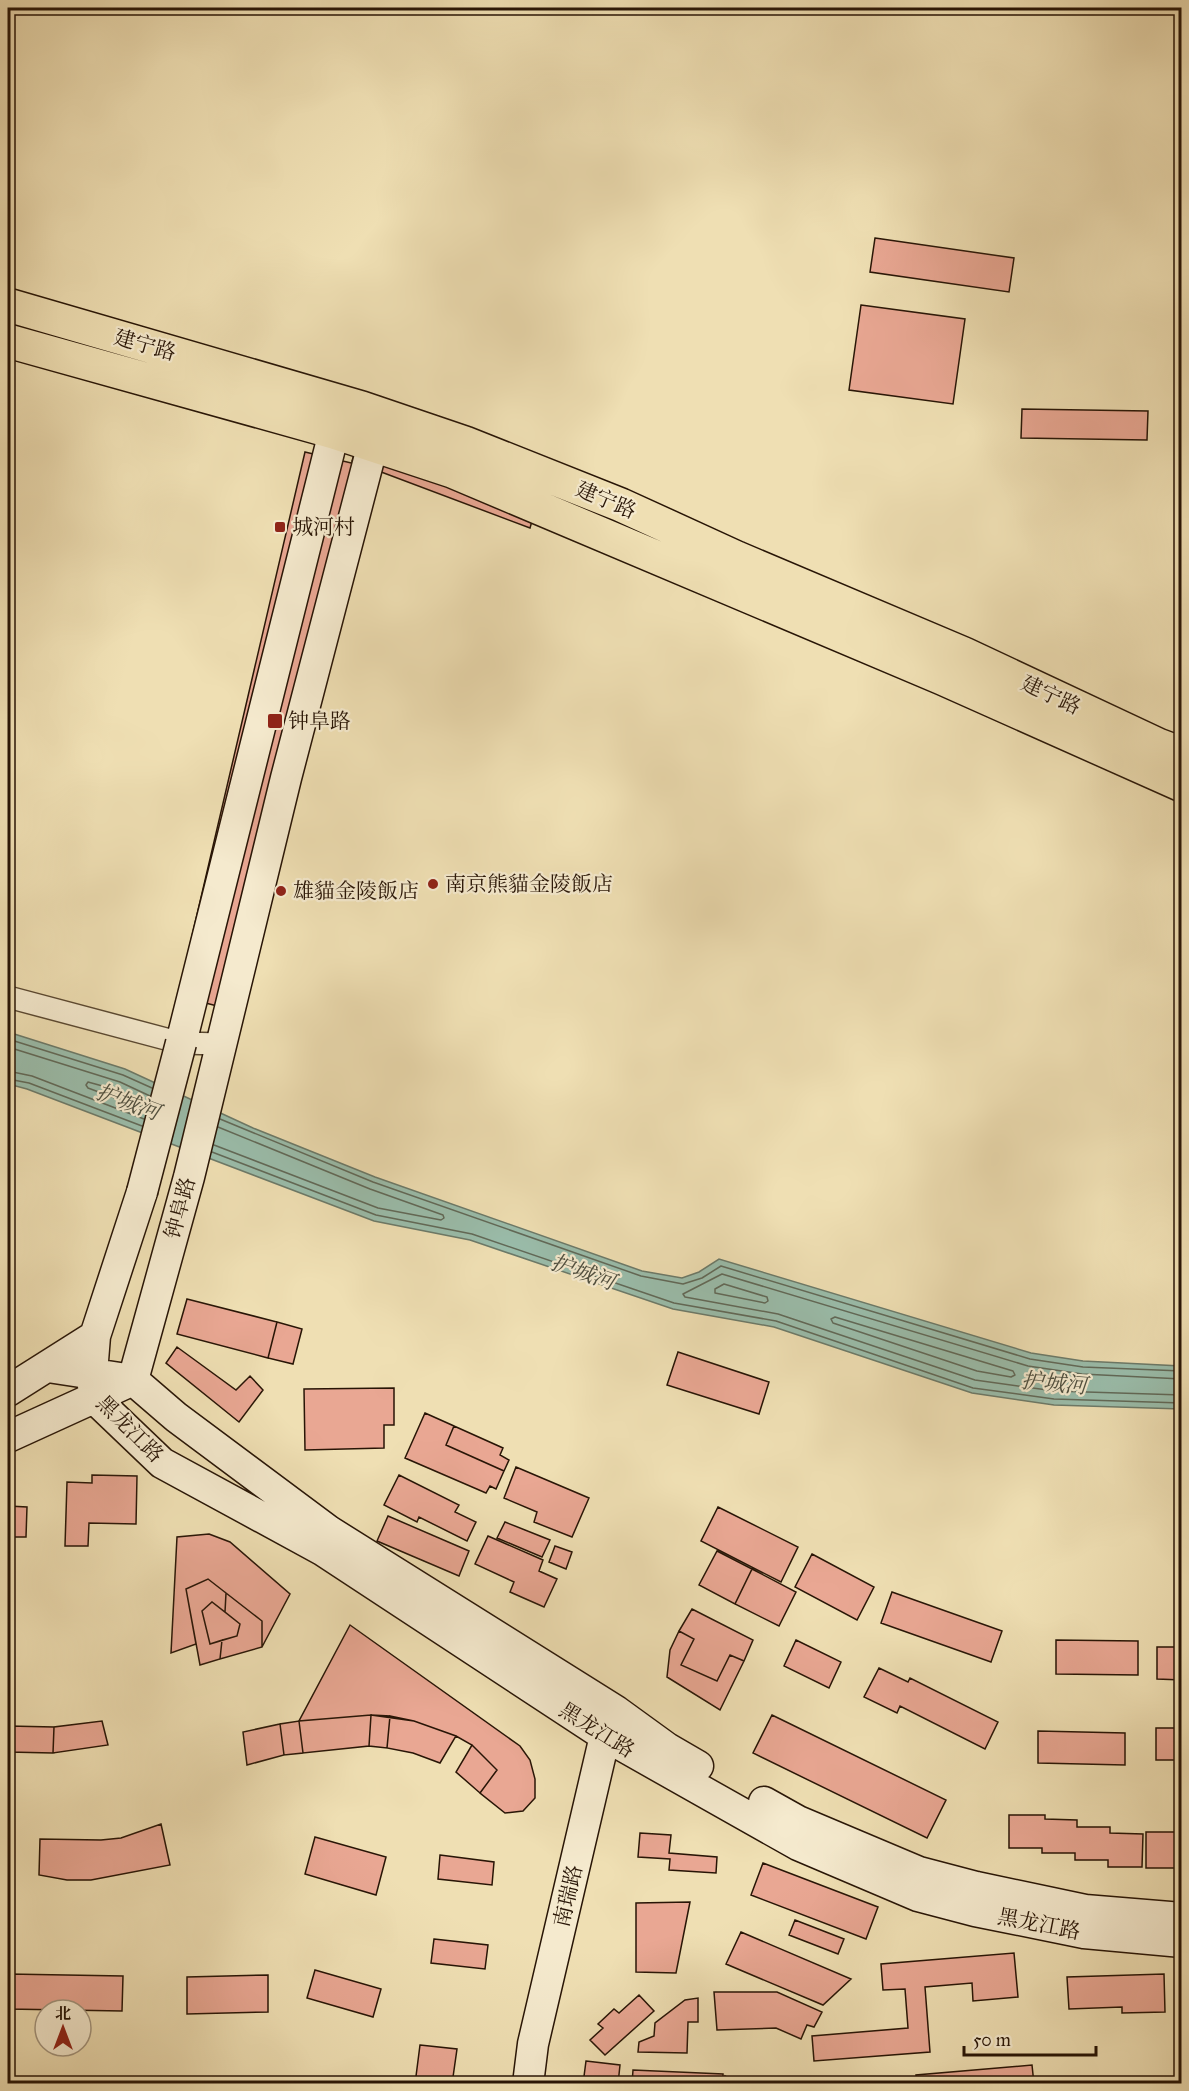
<svg xmlns="http://www.w3.org/2000/svg" width="1189" height="2091" viewBox="0 0 1189 2091" font-family="'IM FELL Great Primer','Noto Serif SC',serif">
  <style>
    .water { fill: #9abdab; stroke: #6c7a69; stroke-width: 1.5 }
    .lines { fill: none; stroke-linecap: round; stroke-linejoin: round }
    .shore { stroke: #616958; stroke-width: 1.5 }
    .building { fill: #e9a793; stroke: #281506; stroke-width: 1.5 }
    .street-casing { stroke: #5a4831; stroke-width: 24 }
    .secondary-casing { stroke: #281506; stroke-width: 33 }
    .primary-casing { stroke: #281506; stroke-width: 36 }
    .street { stroke: #f5eace; stroke-width: 21 }
    .secondary { stroke: #f5eace; stroke-width: 30 }
    .primary { stroke: #efdfb3; stroke-width: 33 }
    .secondary-bridge-casing { stroke: #281506; stroke-width: 33; stroke-linecap: butt }
    .secondary-bridge { stroke: #f5eace; stroke-width: 30 }
    .poi-dot { fill: #8f2418; stroke: #f5eace; stroke-width: 2 }
    .labels { text-anchor: middle; dominant-baseline: central; stroke-width: 4.5; stroke-linejoin: round; paint-order: stroke }
    .street-label { font-size: 21px; fill: #281506; stroke: #f5eace }
    .poi-label { font-size: 21px; fill: #281506; stroke: #f5eace; text-anchor: start }
    .water-label { font-size: 22px; font-style: italic; fill: #505040; stroke: #f5eace }
  </style>
  <rect width="100%" height="100%" fill="#efdfb3"/>
  <filter id="stains"><feTurbulence type="fractalNoise" baseFrequency=".00333" numOctaves="4"/><feColorMatrix values="0 0 0 0 .2 0 0 0 0 .09 0 0 0 0 .02 0 0 0 .5 -.17"/></filter>
  <radialGradient id="worn" r=".72"><stop offset=".6" stop-color="#630" stop-opacity="0"/><stop offset="1" stop-color="#630" stop-opacity=".3"/></radialGradient>
  <path class="water" d="M8,1032L125,1069L253,1128L375,1177L642,1271L682,1278L699,1272L719,1259L1031,1353L1083,1361L1181,1366V1409L1054,1405L972,1393L774,1327L673,1309L470,1240L374,1221L27,1089L8,1084Z"/>
  <g class="lines">
    <path class="shore" d="M8,1039L123,1075L152,1088
      M8,1047L120,1082L150,1096
      M8,1071L32,1076L144,1119
      M8,1079L29,1083L142,1126
      M88,1082L117,1090L142,1102L143,1106L139,1107L88,1088L86,1085Z
      M220,1119L373,1182L641,1276L683,1284L702,1278L721,1266L1030,1359L1083,1367L1182,1371
      M214,1145L378,1208L441,1220L444,1218L443,1215L370,1189L218,1127
      M212,1152L376,1215L472,1234L674,1303L776,1321L973,1388L1054,1399L1182,1403
      M724,1284L767,1297L768,1301L765,1303L715,1293V1289Z
      M835,1317L1013,1371L1015,1375L1011,1377L977,1371L833,1323L831,1319Z
      M1182,1379L1082,1374L1028,1366L722,1274L683,1294L685,1297L778,1314L975,1380L1055,1391L1182,1395"/>
  </g>
  <path class="building" d="M875,238L1014,258L1009,292L870,272Z
    M861,305L965,319L953,404L849,390Z
    M1022,409L1148,411L1147,440L1021,438Z
    M363,427L542,486L530,528L352,461Z
    M305,452L364,466L237,1011L178,996Z
    M187,1299L277,1322L268,1358L177,1334Z
    M277,1322L302,1329L293,1364L268,1358Z
    M177,1347L236,1390L250,1376L263,1390L239,1422L166,1363Z
    M678,1352L769,1382L759,1414L667,1385Z
    M394,1388V1425H384V1448L305,1450L304,1389Z
    M425,1413L454,1426L446,1445L504,1471L496,1489L490,1486L486,1493L405,1458Z
    M454,1426L503,1448L500,1455L509,1460L504,1471L446,1445Z
    M516,1467L589,1498L572,1537L534,1522L537,1512L504,1498Z
    M92,1475L137,1476L136,1524L89,1523L88,1546H65L67,1482L92,1483Z
    M399,1475L459,1505L455,1512L476,1522L467,1541L419,1517L417,1522L384,1505Z
    M8,1506L27,1507L26,1537H8Z
    M718,1507L798,1547L781,1582L701,1541Z
    M388,1516L469,1551L459,1576L377,1541Z
    M505,1522L550,1540L542,1557L497,1538Z
    M209,1534L230,1542L290,1594L262,1647V1621L208,1579L186,1589L196,1644L171,1653L177,1537Z
    M488,1536L543,1560L539,1571L557,1579L544,1607L510,1592L514,1582L475,1564Z
    M555,1546L572,1552L566,1569L549,1562Z
    M717,1551L752,1569L735,1604L699,1585Z
    M812,1554L874,1587L857,1620L795,1587Z
    M752,1569L796,1592L779,1626L735,1604Z
    M208,1579L226,1593L225,1612L212,1602L202,1611L210,1644L222,1640L220,1659L200,1665L186,1589Z
    M892,1592L1002,1631L991,1662L881,1623Z
    M226,1593L262,1621V1647L220,1659L222,1640L210,1644L202,1611L212,1602L225,1612Z
    M226,1593L262,1621V1647L220,1659L222,1640L237,1636L240,1624L225,1612Z
    M212,1602L240,1624L237,1636L210,1644L202,1611Z
    M692,1609L753,1640L744,1661L730,1655L717,1681L681,1665L694,1639L679,1631Z
    M350,1625L520,1746L530,1760L535,1779V1798L523,1811L505,1813L480,1793L497,1770L472,1745L456,1736L414,1721L371,1715L299,1721Z
    M679,1631L694,1639L681,1665L717,1681L730,1655L744,1661L720,1710L667,1677L670,1650Z
    M796,1640L841,1662L829,1688L784,1666Z
    M1056,1640L1138,1641V1675L1056,1674Z
    M1157,1647H1182V1680L1157,1679Z
    M879,1668L908,1682L910,1678L998,1722L985,1749L900,1706L897,1713L864,1697Z
    M371,1715L390,1716L387,1748L369,1746Z
    M371,1715L369,1746L303,1753L299,1721Z
    M772,1715L946,1800L927,1838L753,1753Z
    M390,1716L414,1721L456,1736L440,1763L413,1753L387,1748Z
    M102,1721L108,1745L53,1753L54,1727Z
    M299,1721L303,1753L284,1755L280,1724Z
    M280,1724L284,1755L247,1765L243,1732Z
    M8,1726L54,1727L53,1753L8,1752Z
    M1156,1728H1182V1760H1156Z
    M1038,1731L1125,1733V1765L1038,1763Z
    M472,1745L497,1770L480,1793L456,1772Z
    M1009,1815H1045V1819L1077,1820V1827H1110V1833L1143,1834L1142,1867H1108V1860H1075V1853H1042V1848H1009Z
    M161,1824L170,1865L91,1880H67L39,1875L40,1839L101,1840L121,1838Z
    M1146,1832H1182V1868H1146Z
    M640,1833L671,1835L669,1853L717,1857L716,1873L669,1870L670,1859L638,1857Z
    M315,1837L386,1857L376,1895L305,1874Z
    M440,1855L494,1862L492,1885L438,1879Z
    M763,1863L878,1907L866,1939L751,1895Z
    M690,1902L676,1973L636,1972V1903Z
    M795,1920L844,1939L838,1954L789,1935Z
    M741,1932L851,1979L823,2005L726,1964Z
    M434,1939L488,1945L485,1969L431,1963Z
    M1014,1953L1018,1997L973,2001L972,1983L925,1987L930,2052L814,2061L812,2036L908,2028L905,1989L883,1990L881,1964Z
    M315,1970L381,1989L373,2017L307,1998Z
    M8,1974L123,1976L122,2011L8,2009Z
    M1164,1974L1165,2012L1122,2013V2007L1069,2009L1067,1977Z
    M268,1975V2012L187,2014V1977Z
    M714,1992H777L822,2012L814,2027L807,2025L801,2039L776,2028L717,2030Z
    M639,1995L654,2011L605,2055L590,2040L603,2028L598,2024L614,2009L619,2013Z
    M698,1998V2022H688L687,2053L638,2052L639,2042L654,2036L655,2023L685,2000Z
    M420,2045L457,2049L452,2084H415Z
    M586,2061L620,2065L618,2084H583Z
    M1032,2065L1034,2084H917L916,2075Z
    M633,2070L723,2074V2084H632Z
    M725,2076L739,2084H725Z"/>
  <g class="lines">
    <g class="street-casing">
      <path id="street" d="M8,997L181,1043L221,1044"/>
    </g>
    <g class="secondary-casing">
      <path id="secondary" d="M95,1336L92,1373L94,1398L162,1463L322,1550L605,1736L798,1845L918,1896L975,1911L1084,1933L1182,1942
        M48,1367L133,1380L176,1417L329,1531L616,1711L667,1748L698,1766
        M8,1391L95,1336L142,1192
        M8,1437L133,1380L189,1177L286,778L373,444L362,408L334,432L181,1043
        M764,1802L798,1821L919,1872L976,1887L1085,1910L1182,1918
        M528,2084L533,2044L605,1736L613,1719"/>
    </g>
    <g class="primary-casing">
      <path id="primary" d="M8,305L362,408L465,443L621,505L737,558L964,654L1158,745L1182,754
        M8,341L334,432L452,471L942,678L1182,785"/>
    </g>
    <use href="#street" class="street"/>
    <use href="#secondary" class="secondary"/>
    <use href="#primary" class="primary"/>
    <g class="secondary-bridge-casing">
      <path id="secondary-bridge" d="M142,1192L181,1043"/>
    </g>
    <use href="#secondary-bridge" class="secondary-bridge"/>
  </g>
  <g class="poi-dot">
    <rect x="274" y="521" width="12" height="12" rx="3"/>
    <rect x="267" y="713" width="16" height="16" rx="3"/>
    <circle cx="433" cy="884" r="6"/>
    <circle cx="281" cy="891" r="6"/>
  </g>
  <g class="labels">
    <g class="street-label">
      <text transform="translate(145 345) rotate(16)">建宁路</text>
      <text transform="translate(606 500) rotate(23)">建宁路</text>
      <text transform="translate(1051 695) rotate(25)">建宁路</text>
      <text transform="translate(180 1208) rotate(-75)">钟阜路</text>
      <text transform="translate(130 1429) rotate(45)">黑龙江路</text>
      <text transform="translate(597 1730) rotate(32)">黑龙江路</text>
      <text transform="translate(568 1896) rotate(-77)">南瑞路</text>
      <text transform="translate(1039 1924) rotate(11)">黑龙江路</text>
    </g>
    <g class="poi-label">
      <text x="292" y="527">城河村</text>
      <text x="288" y="721">钟阜路</text>
      <text x="445" y="884">南京熊貓金陵飯店</text>
      <text x="293" y="891">雄貓金陵飯店</text>
    </g>
    <g class="water-label">
      <text transform="translate(128 1102) rotate(20)">护城河</text>
      <text transform="translate(583 1272) rotate(19)">护城河</text>
      <text transform="translate(1054 1383) rotate(5)">护城河</text>
    </g>
  </g>
  <rect width="1189" height="2091" fill="none" stroke="#efdfb3" stroke-width="30"/>
  <rect x="9" y="9" width="1171" height="2073" fill="none" stroke="#281506" stroke-width="3"/>
  <rect x="15" y="15" width="1159" height="2061" fill="none" stroke="#281506" stroke-width="1.5"/>
  <g transform="translate(63 2028)"><circle r="28" fill="#f5eace" stroke="#a3957e" stroke-width="1.5"/>
  <path d="M0-4.5L10 22L0 15L-10 22Z" fill="#8f2418"/>
  <text y="-9" font-size="16" font-weight="bold" text-anchor="middle" fill="#281506">北</text>
  </g>
  <path d="M964 2046v9h132v-9" fill="none" stroke="#281506" stroke-width="3"/>
  <text x="973" y="2046" font-size="18" fill="#281506" stroke="#f5eace" stroke-width="4.5" paint-order="stroke">50 m</text>
  <rect width="100%" height="100%" filter="url(#stains)"/>
  <rect width="100%" height="100%" fill="url(#worn)"/>
</svg>
